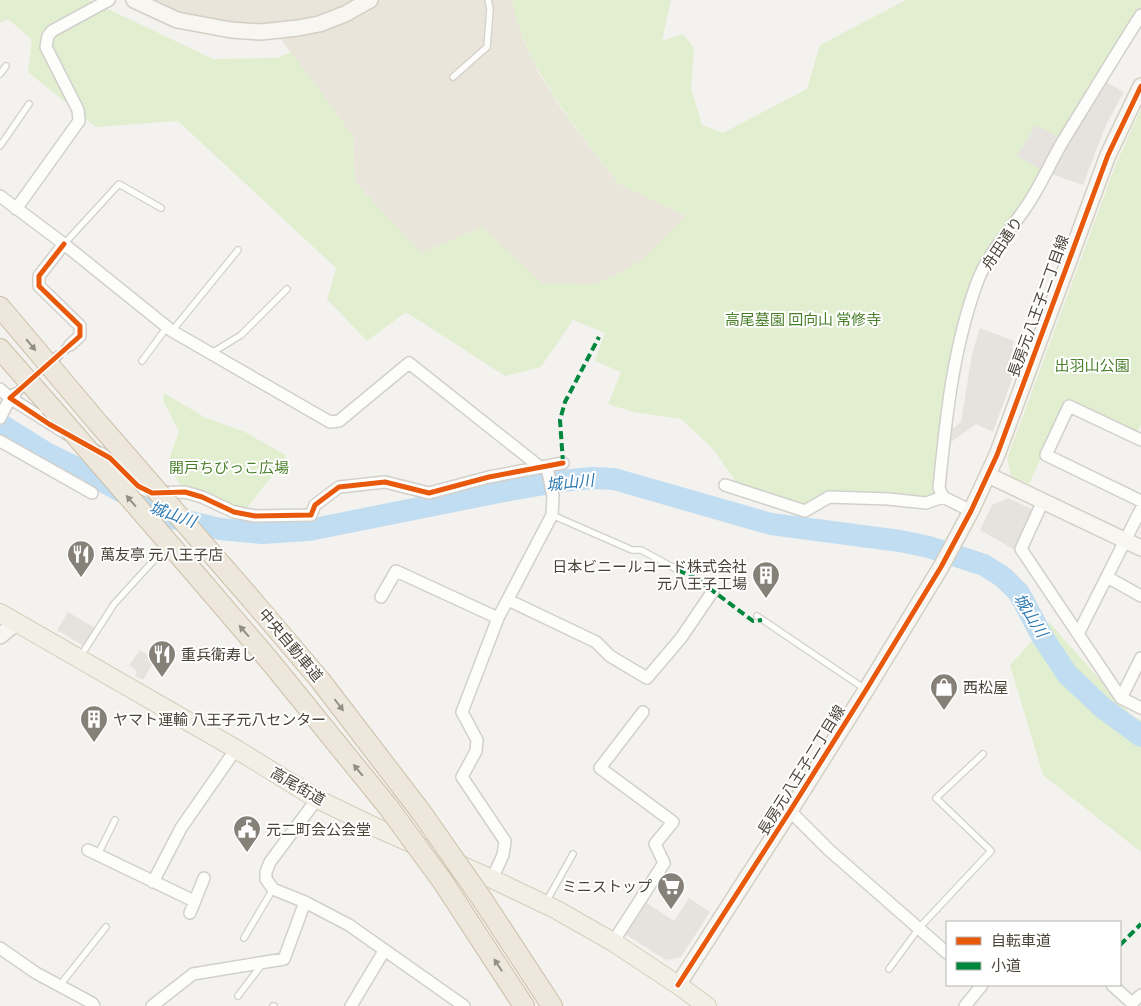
<svg xmlns="http://www.w3.org/2000/svg" width="1141" height="1006" viewBox="0 0 1141 1006" font-family="'PT Sans Narrow','Noto Sans JP',sans-serif">
  <style>
    .education { fill: #eae5da }
    .green { fill: #e1eecf }
    .parking { fill: #e6e3df }
    .lines { fill: none; stroke-linecap: round; stroke-linejoin: round }
    .river { stroke: #c0ddf1; stroke-width: 22 }
    .street-tunnel { stroke: #d2cfca; stroke-width: 11; stroke-dasharray: 11 5.5; stroke-linecap: butt }
    .lane-casing { stroke: #d2d0cb; stroke-width: 8 }
    .street-casing { stroke: #d2d0cb; stroke-width: 14 }
    .secondary-casing { stroke: #d3cfc5; stroke-width: 18 }
    .primary-casing { stroke: #d6cebb; stroke-width: 20 }
    .highway-casing { stroke: #ccbfa9; stroke-width: 22 }
    .lane { stroke: #fdfdfc; stroke-width: 5.5 }
    .street { stroke: #fdfdfc; stroke-width: 11 }
    .secondary { stroke: #f7f6f1; stroke-width: 15 }
    .primary { stroke: #f2efe6; stroke-width: 18 }
    .highway { stroke: #ede8db; stroke-width: 20 }
    .highway-bridge-casing { stroke: #ccbfa9; stroke-width: 22; stroke-linecap: butt }
    .highway-bridge { stroke: #ede8db; stroke-width: 20 }
    .quiet { stroke: #00873e; stroke-width: 4; stroke-dasharray: 8 4; stroke-linecap: butt }
    .cycleway-casing { stroke: #fff; stroke-width: 8 }
    .cycleway { stroke: #e8590c; stroke-width: 5 }
    .oneway { fill: #948e82 }
    .labels { text-anchor: middle; dominant-baseline: central; stroke-width: 4; stroke-linejoin: round; paint-order: stroke }
    .street-label { font-size: 15px; fill: #4b4439; stroke: #fff }
    .park-label { font-size: 15px; fill: #4a7f2a; stroke: #fff }
    .poi-label { font-size: 15px; fill: #4b4439; stroke: #fff; text-anchor: start }
    .water-label { font-size: 16px; font-style: italic; fill: #2e7ab2; stroke: #fff }
  </style>
  <rect width="100%" height="100%" fill="#f4f2ee"/>
  <path class="education" d="M155,0H512L524,42L540,75L566,116L619,184L686,216L642,260L614,276L593,284L542,283L482,227L421,253L355,182L353,136L277,34L194,20Z"/>
  <path class="green" d="M0,0H89L213,59L277,58L291,52L353,136L355,182L421,253L482,227L542,283L593,284L614,276L642,260L686,216L619,184L566,115L576,106L566,114C542,78 520,43 512,0H671L662,41L683,34L694,48L691,88L702,125L723,133L807,89L820,45L906,0H1141V15L995,248L961,331L935,499L828,493L803,507L744,493L713,449L681,419L633,412L608,404L621,372L595,361L605,333L573,320L541,367L505,376L406,312L367,341L327,299L336,268L178,121L96,127L28,72L32,40L8,19L0,23Z
    M1141,109V424L1135,437L1069,407L1046,455L1041,458L1029,484L1011,476L1007,459L1116,164Z
    M164,393L206,418L245,432L287,456L243,513L185,492L167,464L179,432L163,400Z
    M1049,622L1131,715L1141,720V852L1043,775L1010,665Z"/>
  <path class="parking" d="M1101,79L1124,92L1106,125L1083,185L1046,172L1017,156L1036,125L1064,140Z
    M980,328L1014,341L1012,349L1022,352L993,432L976,424L943,448L944,436L961,422L972,354Z
    M1008,498L1032,509L1033,513L1015,550L980,530L992,505Z
    M68,612L97,629L86,647L57,630Z
    M154,645L174,656L169,665L156,658L143,680L135,676L137,671L129,665L140,650L148,655Z
    M689,898L710,912L681,957L666,960L620,931L641,899L674,921Z"/>
  <g class="lines">
    <path class="river" d="M0,424L48,454L95,477L148,506L173,518L220,529L262,533L309,530L499,492L562,481L592,478L614,479L771,524L900,541L929,547L984,565L1003,577L1019,593L1042,636L1067,674L1103,708L1141,736"/>
    <path class="street-tunnel" d="M15,394L70,345"/>
    <g class="lane-casing">
      <path id="lane" d="M0,74L6,66
        M453,77L487,47L490,9L488,0
        M0,146L29,104
        M64,244L119,184L161,208
        M172,331L238,250
        M210,354L241,335L287,289
        M142,361L167,327
        M552,515L632,550H641L678,570
        M757,616L865,689
        M80,657L114,604L155,559
        M98,854L115,820
        M546,902L573,854
        M244,938L273,889
        M889,969L919,928L991,851L936,798L983,754
        M60,985L106,927
        M238,996L263,963
        M273,1006H274"/>
    </g>
    <g class="street-casing">
      <path id="street" d="M0,196L64,244L172,331L330,422L339,421L409,363L540,467
        M16,209L79,121L78,110L46,47L48,36L52,31L109,0
        M64,244L39,276V286L80,326V336L70,345
        M0,389L10,398L0,418
        M15,394L10,398L67,434
        M1141,440L1069,406L1046,455L1141,501
        M0,441L92,493
        M94,450L110,458L138,486L152,493L185,492L202,497L234,512L255,516L311,515L315,505L339,487L385,482L429,493L489,477L563,463
        M725,485L805,511L829,497L888,499L926,503L943,497
        M1043,501L1021,549L1121,698L1141,708
        M971,511L943,497L939,488C946,417 953,347 978,280C989,252 1010,231 1026,207C1040,187 1050,163 1063,141C1089,99 1114,57 1141,15
        M1107,577L1141,596
        M381,597L396,571L498,618
        M508,600L596,642L610,656L647,678L681,638L713,591
        M1078,634L1141,509
        M1121,698L1141,658
        M317,799L270,862L266,872V879L273,889L305,902L349,925L464,1006
        M790,811L829,850L947,953
        M88,850L194,901
        M492,879L503,855L505,841L462,777L476,751L477,740L462,712L498,618L552,515L553,496L547,467
        M153,882L181,828L236,749
        M190,913L204,878
        M613,942L664,863L655,844L673,822L600,768L643,712
        M0,948L36,973L92,1003L94,1006
        M1112,985L1132,1003L1141,995
        M152,1006L193,974L284,959L305,902
        M351,1006L384,951
        M965,1006L982,985"/>
    </g>
    <g class="secondary-casing">
      <path id="secondary" d="M134,0L177,20L231,30L261,32L298,28L319,24L345,14L370,0
        M988,475L1141,548
        M0,636L17,622
        M678,985L790,811L866,690L941,567L971,511L997,455L1108,155L1141,86"/>
    </g>
    <g class="primary-casing">
      <path id="primary" d="M0,613L236,749L317,799L375,827L492,879L557,910L613,942L678,985L707,1006"/>
    </g>
    <g class="highway-casing">
      <path id="highway" d="M0,307L98,423
        M0,349L50,406
        M198,577L269,660L389,808
        M252,600L320,680L421,812
        M443,882L524,1006
        M484,902L552,1006"/>
    </g>
    <use href="#lane" class="lane"/>
    <use href="#street" class="street"/>
    <use href="#secondary" class="secondary"/>
    <use href="#primary" class="primary"/>
    <use href="#highway" class="highway"/>
    <g class="highway-bridge-casing">
      <path id="highway-bridge" d="M50,406L198,577
        M98,423L252,600
        M389,808L443,882
        M421,812L484,902"/>
    </g>
    <use href="#highway-bridge" class="highway-bridge"/>
    <path class="quiet" d="M563,463L560,420L565,402L599,337
      M678,570L697,579L753,621L762,620
      M1120,945L1141,924"/>
    <g class="cycleway-casing">
      <path id="cycleway" d="M64,244L39,276V286L80,326V336L10,398L49,424L110,458L138,486L152,493L185,492L202,497L234,512L255,516L311,515L315,505L339,487L385,482L429,493L489,477L563,463
        M678,985L790,811L866,690L941,567L971,511L997,455L1108,155L1141,86"/>
    </g>
    <use href="#cycleway" class="cycleway"/>
  </g>
  <defs><path id="oneway-solid" d="M-6-.8H1V-3.2L6.5 0L1 3.2V.8H-6Z" transform="scale(1.25)"/></defs>
  <g class="oneway">
    <use href="#oneway-solid" transform="translate(31 345) rotate(50)"/>
    <use href="#oneway-solid" transform="translate(131 501) rotate(-131)"/>
    <use href="#oneway-solid" transform="translate(244 631) rotate(-131)"/>
    <use href="#oneway-solid" transform="translate(339 705) rotate(53)"/>
    <use href="#oneway-solid" transform="translate(358 770) rotate(-129)"/>
    <use href="#oneway-solid" transform="translate(498 965) rotate(-123)"/>
  </g>
  <defs>
    <g id="restaurant-pin" transform="scale(1.4375)"><path d="M0 17L-7.5 6A9.5 9.5 0 1 1 7.5 6Z" fill="#868178" stroke="#fff"/><path d="M-5-6h1v4h1v-4h1v4h1v-4h1v5L-1.5 .5V6h-2V.5L-5-1ZM5-6V6H3V1.5H1.5Q1.5-4 5-6Z" fill="#fff"/></g>
    <g id="building-pin" transform="scale(1.4375)"><path d="M0 17L-7.5 6A9.5 9.5 0 1 1 7.5 6Z" fill="#868178" stroke="#fff"/><path d="M-4-6H4V6H1V3H-1V6H-4ZM-2.5-4.3h1.7v1.8h-1.7ZM.8-4.3h1.7v1.8H.8ZM-2.5-1h1.7V.8h-1.7ZM.8-1h1.7V.8H.8Z" fill="#fff"/></g>
    <g id="shop-pin" transform="scale(1.4375)"><path d="M0 17L-7.5 6A9.5 9.5 0 1 1 7.5 6Z" fill="#868178" stroke="#fff"/><path d="M-5-2.5h2.3a2.7 3.5 0 0 1 5.4 0H5L5.5 6h-11ZM-1.5-2.5h3a1.5 2.3 0 0 0-3 0Z" fill="#fff"/></g>
    <g id="civic-pin" transform="scale(1.4375)"><path d="M0 17L-7.5 6A9.5 9.5 0 1 1 7.5 6Z" fill="#868178" stroke="#fff"/><path d="M-.6-6.5H3V-4.5H.6V-3L4-1V1h2V6H-6V1h2V-1L-.6-3ZM-1.2 2.5V6h2.4V2.5Z" fill="#fff"/></g>
    <g id="supermarket-pin" transform="scale(1.4375)"><path d="M0 17L-7.5 6A9.5 9.5 0 1 1 7.5 6Z" fill="#868178" stroke="#fff"/><path d="M-6-5.5h2.5l.6 2H6L4.5 2H-2.5L-4.4-4H-6ZM-1.5 3.2a1.3 1.3 0 1 0 .1 0ZM3 3.2a1.3 1.3 0 1 0 .1 0Z" fill="#fff"/></g>
  </defs>
  <g fill-rule="evenodd">
    <use href="#restaurant-pin" x="81" y="554"/>
    <use href="#building-pin" x="766" y="575"/>
    <use href="#restaurant-pin" x="162" y="654"/>
    <use href="#shop-pin" x="944" y="687"/>
    <use href="#building-pin" x="94" y="719"/>
    <use href="#civic-pin" x="247" y="829"/>
    <use href="#supermarket-pin" x="671" y="886"/>
  </g>
  <g class="labels">
    <g class="street-label">
      <text transform="translate(1002 243) rotate(-56)">舟田通り</text>
      <text transform="translate(1038 306) rotate(-70)">長房元八王子二丁目線</text>
      <text transform="translate(291 645) rotate(50)">中央自動車道</text>
      <text transform="translate(801 770) rotate(-58)">長房元八王子二丁目線</text>
      <text transform="translate(298 786) rotate(30)">高尾街道</text>
    </g>
    <g class="park-label">
      <text x="803" y="319">高尾墓園 回向山 常修寺</text>
      <text x="1092" y="365">出羽山公園</text>
      <text x="229" y="467">開戸ちびっこ広場</text>
    </g>
    <g class="poi-label">
      <text x="100" y="554">萬友亭 元八王子店</text>
      <text x="747" y="566" text-anchor="end">日本ビニールコード株式会社<tspan x="747" dy="17">元八王子工場</tspan></text>
      <text x="181" y="654">重兵衛寿し</text>
      <text x="963" y="687">西松屋</text>
      <text x="113" y="719">ヤマト運輸 八王子元八センター</text>
      <text x="266" y="829">元二町会公会堂</text>
      <text x="652" y="886" text-anchor="end">ミニストップ</text>
    </g>
    <g class="water-label">
      <text transform="translate(570 482) rotate(-6)">城山川</text>
      <text transform="translate(173 514) rotate(19)">城山川</text>
      <text transform="translate(1031 615) rotate(58)">城山川</text>
    </g>
  </g>
  <rect x="946" y="921" width="175" height="65" fill="#ffffff" stroke="#b7b4b0"/>
  <rect x="956" y="937" width="25" height="8" fill="#e8590c" stroke="#b7b4b0"/>
  <text x="991" y="946" font-size="15" fill="#4b4439">自転車道</text>
  <rect x="956" y="962" width="25" height="8" fill="#00873e" stroke="#b7b4b0"/>
  <text x="991" y="971" font-size="15" fill="#4b4439">小道</text>
</svg>
